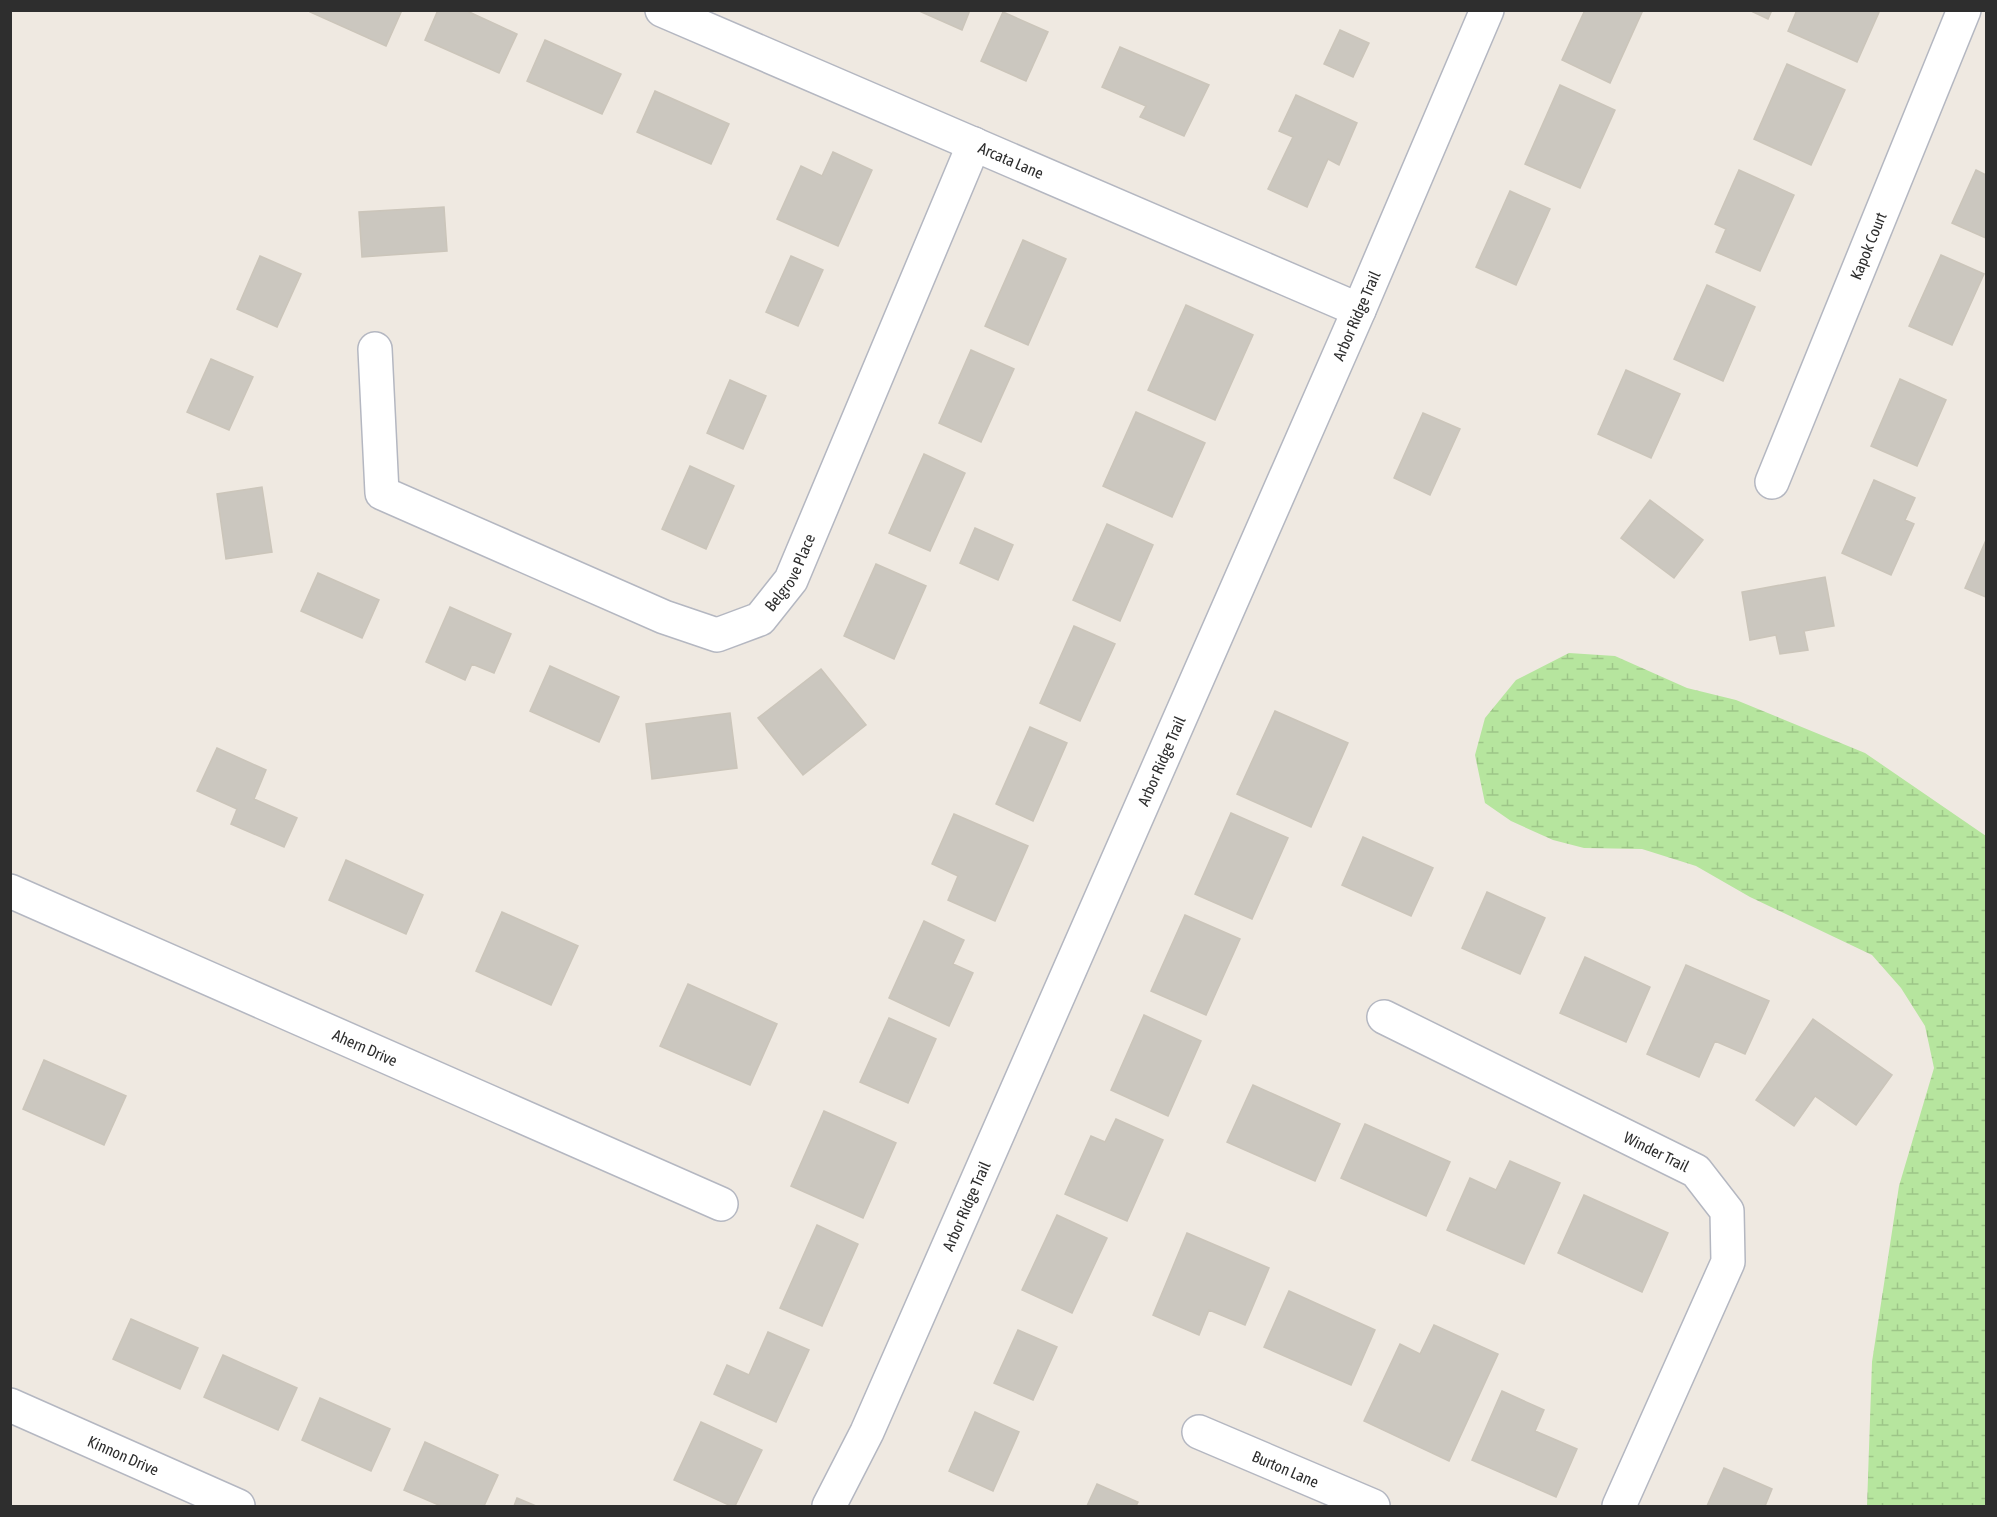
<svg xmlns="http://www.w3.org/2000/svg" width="1997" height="1517" viewBox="0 0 1997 1517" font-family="'Asap Condensed',sans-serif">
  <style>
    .wetland { fill: url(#wetland-marsh) }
    .building { fill: #cbc7bf; stroke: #cbc5ba; stroke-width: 1.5 }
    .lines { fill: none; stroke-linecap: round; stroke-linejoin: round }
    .minor-casing { stroke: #b4b7c1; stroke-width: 36 }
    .minor { stroke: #fff; stroke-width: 33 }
    .labels { text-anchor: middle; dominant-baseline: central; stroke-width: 6; stroke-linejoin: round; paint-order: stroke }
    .street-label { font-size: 16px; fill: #2e2e2e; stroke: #fff }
  </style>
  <defs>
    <pattern id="wetland-marsh" width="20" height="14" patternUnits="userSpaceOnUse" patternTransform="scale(1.5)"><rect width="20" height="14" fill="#b6e59e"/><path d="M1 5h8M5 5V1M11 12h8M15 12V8" fill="none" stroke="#9dc588"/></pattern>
  </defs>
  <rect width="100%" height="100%" fill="#efe9e1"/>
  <path class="wetland" d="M1569,653L1615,656L1687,688L1736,700L1865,753L1986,836V1506H1867L1872,1362L1899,1186L1934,1068L1925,1026L1901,988L1872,955L1750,897L1696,866L1642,849L1584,848L1553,840L1511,821L1485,803L1475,755L1485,718L1516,680Z"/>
  <path class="building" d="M311,10H402L386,46L310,12Z
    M438,10H465L517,34L499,73L425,40Z
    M917,10H970L962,30Z
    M1585,10H1643L1610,83L1562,60Z
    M1749,10H1772L1768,19Z
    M1797,10H1880L1857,62L1788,31Z
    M1003,12L1048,32L1026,81L981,61Z
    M1340,30L1369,43L1353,77L1324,64Z
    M545,40L621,74L602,114L527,81Z
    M1120,47L1209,85L1184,136L1140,117L1146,106L1102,87Z
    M1787,64L1845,90L1811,165L1754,139Z
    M1560,85L1615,110L1580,188L1525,164Z
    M655,91L729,124L711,164L637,132Z
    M1296,95L1357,123L1339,165L1328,159L1307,207L1268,189L1293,137L1279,131Z
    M833,152L872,170L838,246L777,219L801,166L822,176Z
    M1739,170L1794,195L1760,271L1716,252L1726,229L1715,224Z
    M1976,170L1986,175V238L1952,223Z
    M1510,191L1550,209L1516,285L1476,267Z
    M444,207L447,251L362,257L359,212Z
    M1023,240L1066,259L1028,345L985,326Z
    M1941,255L1984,274L1952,345L1909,326Z
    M260,256L301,274L277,327L237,309Z
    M791,256L823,270L798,326L766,312Z
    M1707,285L1755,307L1723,381L1674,359Z
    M1186,305L1253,335L1215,420L1148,390Z
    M971,350L1014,369L981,442L939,423Z
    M211,359L253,377L229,430L187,412Z
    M1626,370L1680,394L1651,458L1598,434Z
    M1900,379L1946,400L1917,466L1871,446Z
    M730,380L766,396L743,449L707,433Z
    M1136,412L1205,443L1172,517L1103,486Z
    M1423,413L1460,429L1430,495L1394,478Z
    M924,454L965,473L930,551L889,533Z
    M690,466L734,486L706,549L662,529Z
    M1874,480L1915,498L1905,520L1914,524L1891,575L1842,553Z
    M262,487L272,552L226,559L217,494Z
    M1650,500L1703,540L1674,578L1621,538Z
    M1107,524L1153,545L1120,621L1073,600Z
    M975,528L1013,545L998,580L960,563Z
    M1986,540V597L1965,588Z
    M876,564L926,586L894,659L844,636Z
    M318,573L379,600L362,638L301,611Z
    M1825,577L1834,626L1804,631L1808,650L1780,654L1776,635L1750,640L1742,592Z
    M450,607L511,634L494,673L472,664L465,680L426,662Z
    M1074,626L1115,644L1080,721L1040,703Z
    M550,666L619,697L599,742L530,711Z
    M821,669L866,725L803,775L758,718Z
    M1275,711L1348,743L1311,827L1237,794Z
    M730,713L737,768L652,779L646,724Z
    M1030,727L1067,743L1033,821L996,804Z
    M217,748L266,770L254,799L297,818L284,847L231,824L237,809L197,791Z
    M1231,813L1288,838L1252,919L1195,894Z
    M954,814L1028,846L995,921L948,900L958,876L932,864Z
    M1363,837L1433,868L1411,916L1342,885Z
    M346,860L423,895L406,934L329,900Z
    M1487,892L1545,918L1520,974L1462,948Z
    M502,912L578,946L551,1005L476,971Z
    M1185,915L1240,939L1206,1015L1151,991Z
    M924,921L964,940L953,964L973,973L949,1026L889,998Z
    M1585,957L1650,987L1626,1042L1560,1013Z
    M1686,965L1769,1001L1745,1054L1715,1041L1699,1077L1647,1054Z
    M688,984L777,1024L750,1085L660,1046Z
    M1144,1015L1201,1041L1168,1116L1111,1090Z
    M889,1018L936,1039L908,1103L860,1082Z
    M1813,1019L1892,1075L1856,1125L1815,1096L1794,1126L1756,1100Z
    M44,1060L126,1096L104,1145L23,1109Z
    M1253,1085L1340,1124L1315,1181L1227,1142Z
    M824,1111L896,1143L863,1218L791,1186Z
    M1116,1119L1163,1140L1127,1221L1065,1194L1091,1136L1105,1142Z
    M1365,1124L1450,1162L1426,1216L1341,1178Z
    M1510,1161L1560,1183L1524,1264L1447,1230L1470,1178L1496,1190Z
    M1584,1195L1668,1233L1642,1292L1558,1253Z
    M1057,1215L1107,1238L1072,1313L1022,1290Z
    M817,1225L858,1244L822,1326L780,1308Z
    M1187,1233L1269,1268L1245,1325L1209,1310L1199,1335L1153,1315Z
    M1289,1291L1375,1330L1351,1385L1264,1347Z
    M131,1319L198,1348L180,1389L113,1359Z
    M1434,1325L1498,1354L1449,1461L1364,1421L1400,1344L1420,1354Z
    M1018,1330L1057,1347L1033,1400L994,1383Z
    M768,1332L809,1350L776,1422L714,1394L727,1365L749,1375Z
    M223,1355L297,1388L278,1430L204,1397Z
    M1502,1391L1544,1410L1535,1431L1577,1449L1556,1497L1472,1460Z
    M320,1398L390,1429L371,1471L302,1440Z
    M975,1412L1019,1432L993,1491L949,1471Z
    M701,1422L762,1450L735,1506H731L674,1480Z
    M425,1442L498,1475L484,1506H441L404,1490Z
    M1724,1468L1772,1489L1765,1506H1707Z
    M1097,1484L1138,1502L1136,1506H1087Z
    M517,1498L536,1506H514Z"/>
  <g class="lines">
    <g class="minor-casing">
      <g id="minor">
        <path id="s1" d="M662,10L1359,310"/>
        <path id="s2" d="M375,349L382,493L664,617L717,635L760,619L791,580L974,144"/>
        <path id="s3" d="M1772,482L1964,10"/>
        <path id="s4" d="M10,891L721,1204"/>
        <path id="s5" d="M1384,1017L1696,1171L1727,1211L1728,1262L1619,1506"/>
        <path id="s6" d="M10,1405L238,1506"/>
        <path id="s7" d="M1199,1432L1373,1506"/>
        <path id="s8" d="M829,1506L867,1432L1359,310L1487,10"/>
      </g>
    </g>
    <use href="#minor" class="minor"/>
  </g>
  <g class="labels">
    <g class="street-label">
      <text stroke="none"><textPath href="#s1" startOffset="380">Arcata Lane</textPath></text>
      <text stroke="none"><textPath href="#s3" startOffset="255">Kapok Court</textPath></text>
      <text stroke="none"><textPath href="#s8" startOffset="1302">Arbor Ridge Trail</textPath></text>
      <text stroke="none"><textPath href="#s2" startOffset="610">Belgrove Place</textPath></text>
      <text stroke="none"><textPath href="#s8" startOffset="816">Arbor Ridge Trail</textPath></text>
      <text stroke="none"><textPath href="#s4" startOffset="388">Ahern Drive</textPath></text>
      <text stroke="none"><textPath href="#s5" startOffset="304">Winder Trail</textPath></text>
      <text stroke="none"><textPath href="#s8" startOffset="330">Arbor Ridge Trail</textPath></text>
      <text stroke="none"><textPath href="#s6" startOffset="124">Kinnon Drive</textPath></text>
      <text stroke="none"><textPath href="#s7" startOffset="94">Burton Lane</textPath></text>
    </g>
  </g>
  <rect width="1997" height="1517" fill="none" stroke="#2e2e2e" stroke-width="24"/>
</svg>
